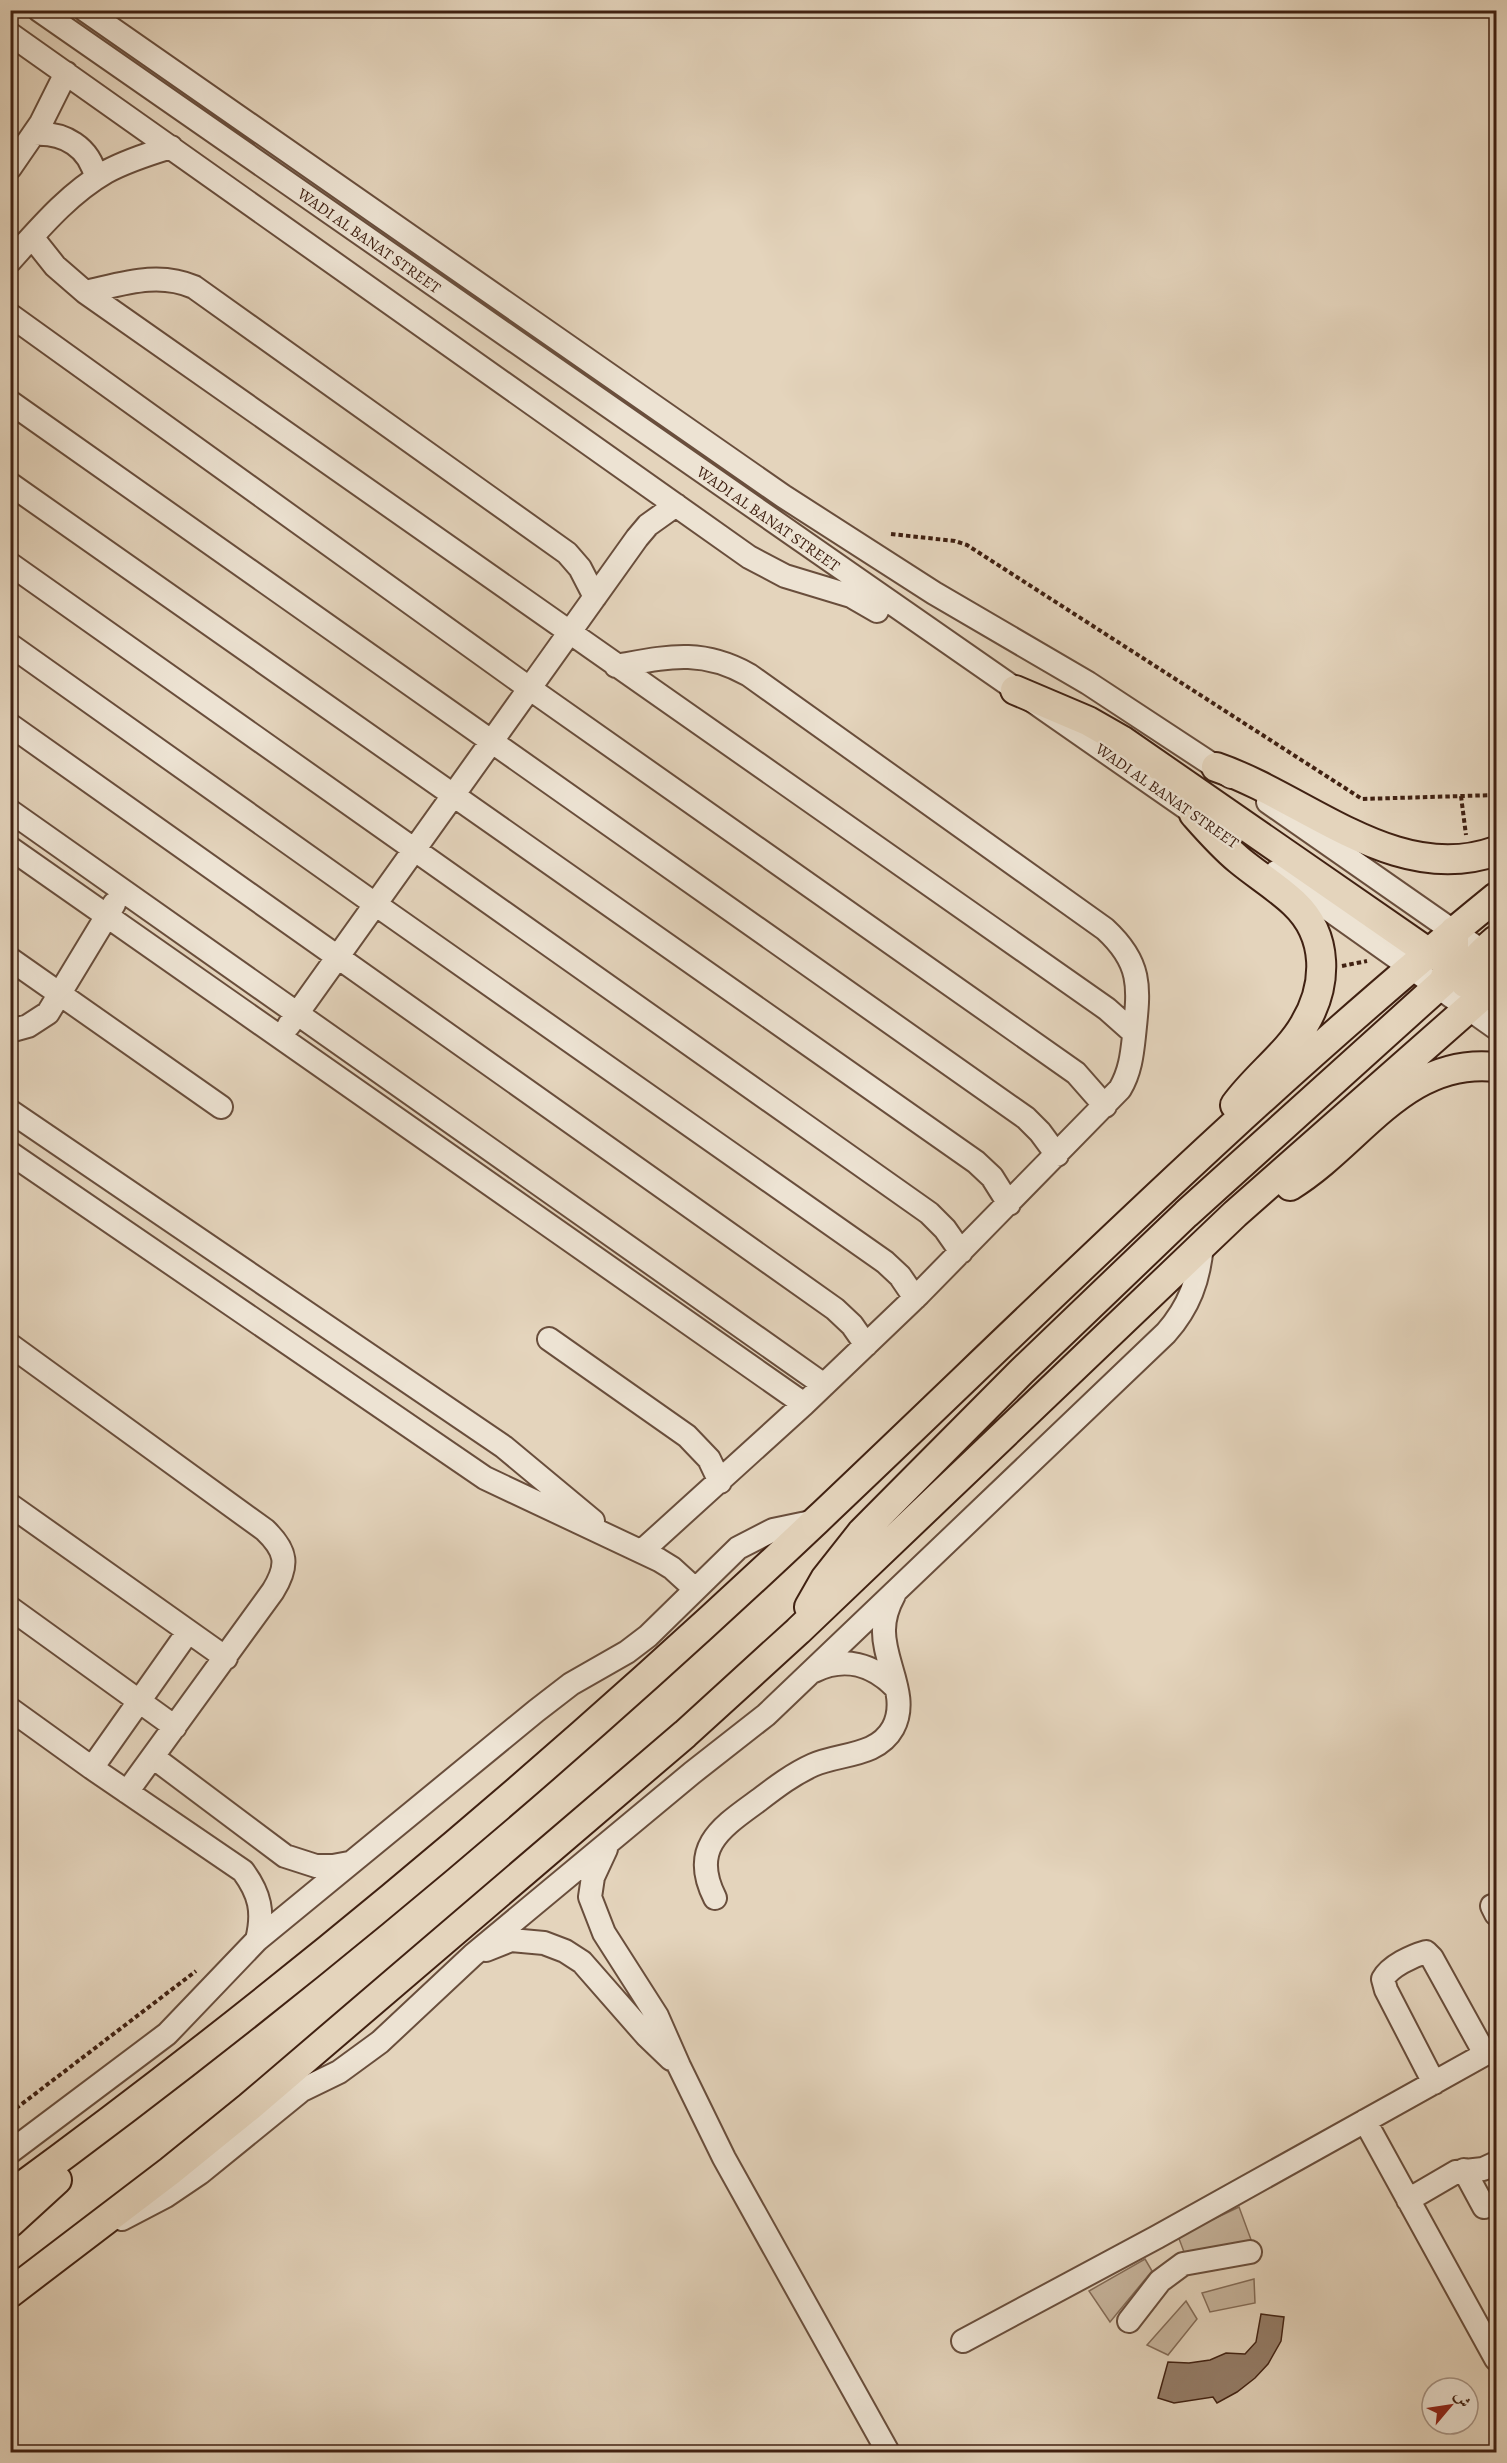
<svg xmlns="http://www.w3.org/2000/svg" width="1507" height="2463" viewBox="0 0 1507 2463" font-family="Alegreya,Amiri,serif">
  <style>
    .green { fill: #c8b69f; stroke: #846c58; stroke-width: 1.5 }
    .building { fill: #957e6a; stroke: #402112; stroke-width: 1.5 }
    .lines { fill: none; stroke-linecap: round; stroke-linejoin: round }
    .minor-casing { stroke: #694e3c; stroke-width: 26 }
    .major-casing { stroke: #402112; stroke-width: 32 }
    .path { stroke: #402112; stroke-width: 4; stroke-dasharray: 4.5 3; stroke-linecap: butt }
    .minor { stroke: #ede3d3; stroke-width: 22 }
    .major { stroke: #e4d4bc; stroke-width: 28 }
    .labels { text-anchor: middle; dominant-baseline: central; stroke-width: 4.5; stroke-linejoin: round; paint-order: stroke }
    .street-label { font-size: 16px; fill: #402112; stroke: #ede3d3 }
  </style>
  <rect width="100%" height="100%" fill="#e4d4bc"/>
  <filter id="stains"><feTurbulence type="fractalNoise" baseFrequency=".00333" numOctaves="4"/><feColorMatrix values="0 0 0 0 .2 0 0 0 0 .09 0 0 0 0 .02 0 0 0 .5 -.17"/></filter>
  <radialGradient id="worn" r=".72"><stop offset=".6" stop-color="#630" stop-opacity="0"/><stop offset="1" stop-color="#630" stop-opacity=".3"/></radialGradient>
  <path class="green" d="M1239,2207L1253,2245L1184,2252L1178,2236Z
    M1145,2259L1152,2271L1110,2322L1089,2291Z
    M1254,2279L1255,2303L1210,2312L1202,2293Z
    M1186,2301L1197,2319L1168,2355L1147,2345Z"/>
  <path class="building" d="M1261,2314L1284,2317L1281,2341L1268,2364L1255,2378L1237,2392L1217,2403L1213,2397L1174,2403L1158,2398L1168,2362L1189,2363L1210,2360L1226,2353L1245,2354L1256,2342Z"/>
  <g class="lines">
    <g class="minor-casing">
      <path id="minor" d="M39,10L1208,823
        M85,10L783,496L934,593L1088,683L1231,777
        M10,34L749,557L785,576L851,596L877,611
        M34,134C64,132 90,147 96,178
        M10,168L41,123L66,73
        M32,237L55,266L85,292L1107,1009L1134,1033
        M10,261C39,229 68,194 106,172C126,161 148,154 171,147
        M85,292C122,284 158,271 194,287L567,553L580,568L595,597
        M10,315L529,688L1076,1073L1105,1106
        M10,402L1026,1118L1040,1132L1057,1155
        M10,484L976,1162L992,1177L1009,1204
        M10,564L929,1213L945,1229L961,1252
        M10,645L375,904L885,1262L900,1276L915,1298
        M616,666C667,657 701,648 749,675L1105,929C1143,964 1139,988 1134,1036C1132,1055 1130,1072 1120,1089L919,1294L804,1404L642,1551
        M10,725L835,1309L852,1325L866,1345
        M1268,802L1496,961
        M10,811L824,1385
        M10,848L804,1404
        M1276,872L1496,1028
        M10,959L221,1107
        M289,1025L637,538L648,525L676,505
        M10,1031L28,1026L48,1013L114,904
        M10,1111L504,1447L593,1521
        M10,1153L485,1478L659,1560L672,1568L695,1589
        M549,1339L687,1436L709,1459L720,1482
        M10,1345L265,1530C287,1551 289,1565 273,1591L127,1792
        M10,1505L226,1658
        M10,1608L175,1727
        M814,1671C844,1656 873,1664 896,1688
        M10,1709L92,1768L243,1871C260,1894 264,1912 257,1940
        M153,1757L285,1856L316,1866H333L349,1863
        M92,1768L188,1632
        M606,1849L593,1877L590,1897L604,1933L657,2016L679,2066L724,2158L888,2452
        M715,1898C689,1847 722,1827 759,1800C776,1787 793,1774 813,1765C840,1753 877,1757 893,1728C910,1697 883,1662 884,1630C884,1618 888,1606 894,1595
        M1492,1906L1496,1914
        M486,1950L511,1940L544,1943L565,1951L582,1962L646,2035L671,2059
        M1434,2083L1386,1990L1383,1979C1390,1966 1412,1956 1426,1952L1432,1958L1485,2054
        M1365,2121L1496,2359
        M10,2152L167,2034L257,1940L536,1711L571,1684L627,1652L648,1636L738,1548L773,1530L816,1521
        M1464,2170L1484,2207
        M1408,2200L1456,2172L1483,2169L1496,2163
        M122,2219L166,2196L200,2173L302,2090L339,2072L380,2042L473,1955L692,1773L766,1715L1166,1333C1189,1307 1199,1280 1202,1245
        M1129,2321L1160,2281L1183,2264L1250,2252
        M963,2341L1157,2237L1496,2048"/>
    </g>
    <g class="major-casing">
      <path id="major" d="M1015,690L1088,721L1123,741L1429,953L1460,966L1496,972
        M1216,767C1307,798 1396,887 1496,851
        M1194,814C1209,831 1222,846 1239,860C1257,875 1277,887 1294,903C1329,936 1328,985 1304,1025C1288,1053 1255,1077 1235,1105
        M1465,983C1468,964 1482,952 1496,940
        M1290,1186C1360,1143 1404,1057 1496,1067
        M809,1607L825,1579L862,1532L1021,1372L1186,1214L1443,982L1454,953V931
        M10,2195C293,1988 562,1761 817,1520C1040,1309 1257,1091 1496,897
        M10,2223L57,2180
        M10,2293L170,2171L249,2107L685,1734L798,1631L1235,1214L1496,984"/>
    </g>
    <path class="path" d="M891,534L955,541L967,545L1362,799L1496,795
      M1461,796L1466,835
      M1342,966L1367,961
      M10,2113L196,1971"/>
    <use href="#minor" class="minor"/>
    <use href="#major" class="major"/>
  </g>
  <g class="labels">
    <g class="street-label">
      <text transform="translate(369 241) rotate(35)">WADI AL BANAT STREET</text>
      <text transform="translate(768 519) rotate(35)">WADI AL BANAT STREET</text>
      <text transform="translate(1167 796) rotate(35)">WADI AL BANAT STREET</text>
    </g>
  </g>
  <rect width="1507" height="2463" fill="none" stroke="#e4d4bc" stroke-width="36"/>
  <rect x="12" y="12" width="1483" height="2439" fill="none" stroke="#402112" stroke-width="3"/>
  <rect x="18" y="18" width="1471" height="2427" fill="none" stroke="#402112" stroke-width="1.5"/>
  <g transform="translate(1450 2406) rotate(61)"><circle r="28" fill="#ede3d3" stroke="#a89586" stroke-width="1.5"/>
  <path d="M0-4.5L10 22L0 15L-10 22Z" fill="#8f2418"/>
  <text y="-9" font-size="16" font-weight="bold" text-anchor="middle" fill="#402112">ش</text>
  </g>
  <rect width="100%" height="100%" filter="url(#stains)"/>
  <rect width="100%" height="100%" fill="url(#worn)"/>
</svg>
